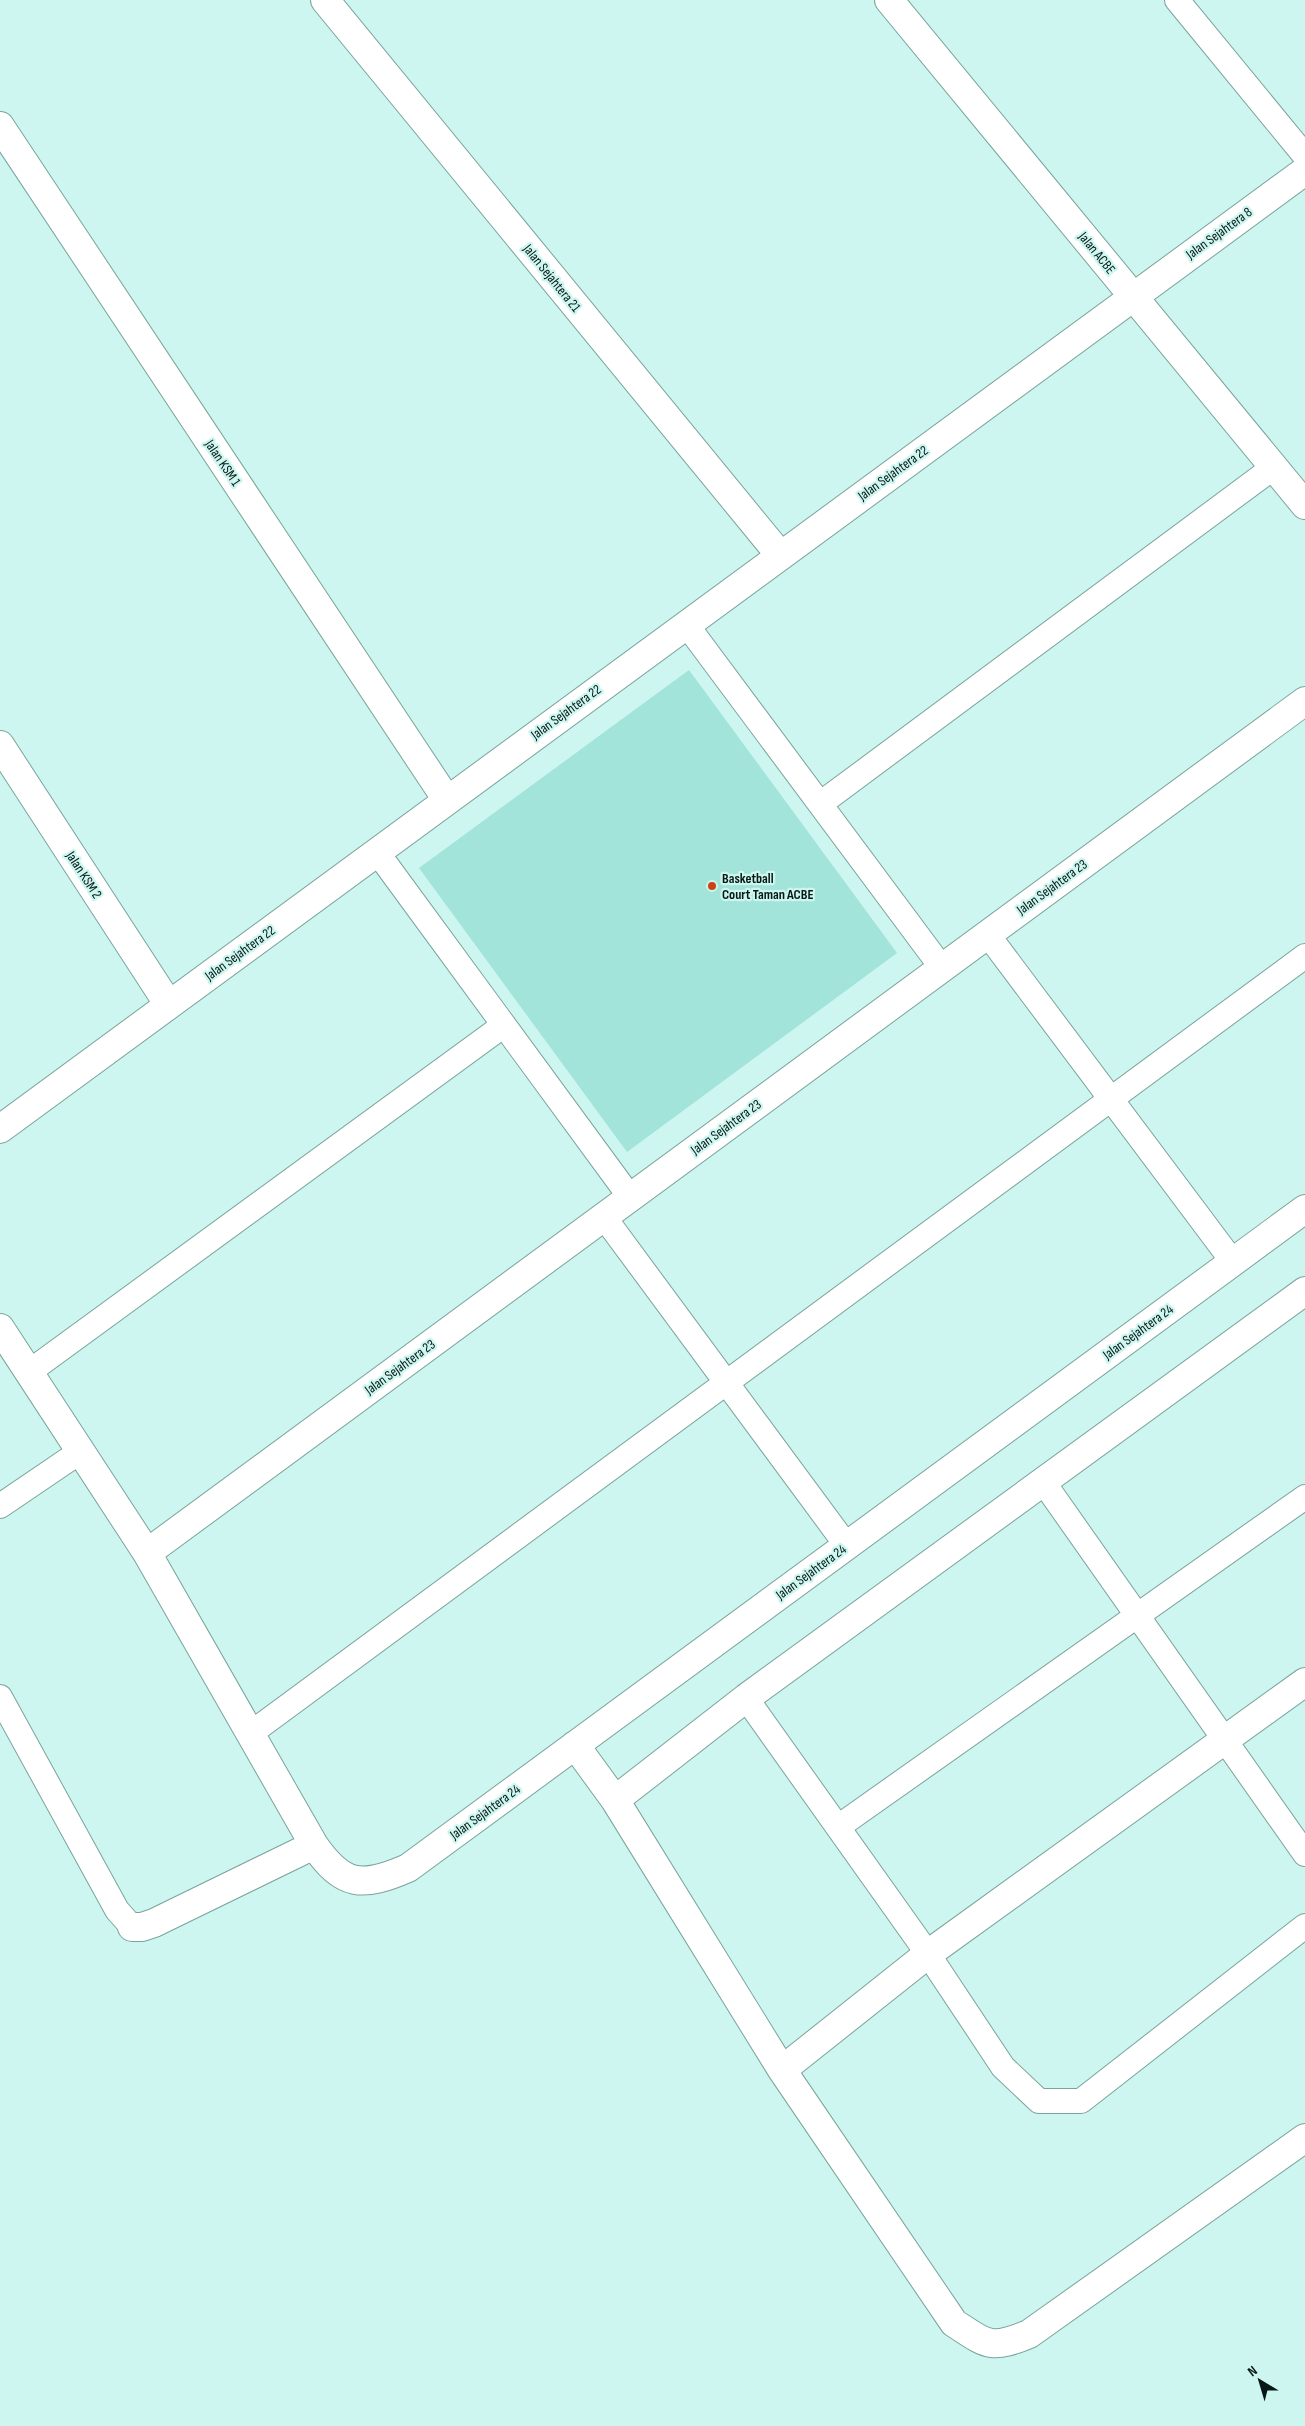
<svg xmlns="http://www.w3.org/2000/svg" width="1305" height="2426" viewBox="0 0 1305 2426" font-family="'Sofia Sans Condensed',sans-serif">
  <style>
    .green { fill: #a2e3da }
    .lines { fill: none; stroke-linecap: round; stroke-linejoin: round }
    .lane-casing { stroke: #7ba39d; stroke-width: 26 }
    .street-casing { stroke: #7ba39d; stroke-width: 30 }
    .lane { stroke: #fff; stroke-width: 24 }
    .street { stroke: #fff; stroke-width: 28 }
    .poi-dot { fill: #ca4215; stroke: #ccf6ef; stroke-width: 2 }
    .labels { text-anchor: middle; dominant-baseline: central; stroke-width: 4.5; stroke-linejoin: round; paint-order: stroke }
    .street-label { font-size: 14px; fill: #081816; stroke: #ccf6ef }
    .poi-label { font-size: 14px; font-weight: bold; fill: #081816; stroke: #ccf6ef; text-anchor: start }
  </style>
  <rect width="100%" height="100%" fill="#ccf6ef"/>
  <path class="green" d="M689,670L897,953L627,1152L419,868Z"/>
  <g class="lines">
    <g class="lane-casing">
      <path id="lane" d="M1177,0L1305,156
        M686,624L942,968
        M820,804L1274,467
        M377,852L630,1197
        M988,935L1233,1262
        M604,1217L847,1546
        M29,1372L504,1025
        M1044,1483L1305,1854
        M0,1506L81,1451
        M0,1697L117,1910L132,1927
        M746,1698L928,1954L1003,2067L1039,2101H1081L1305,1926
        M251,1733L1305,956
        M838,1827L1305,1497"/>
    </g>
    <g class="street-casing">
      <path id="street" d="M325,0L780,555
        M889,0L1305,505
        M0,126L447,800
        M0,745L169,1005
        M0,1129L1305,171
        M0,1328L147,1553L314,1845C343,1887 362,1888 408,1868L1305,1209
        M147,1553L1305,701
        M575,1745L615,1800L782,2070L954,2323C988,2345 990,2350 1029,2334L1305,2138
        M615,1800L746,1698L1305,1291
        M132,1927H142L154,1923L314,1845
        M782,2070L928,1954L1305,1682"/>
    </g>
    <use href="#lane" class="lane"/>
    <use href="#street" class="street"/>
  </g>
  <circle class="poi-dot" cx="712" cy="886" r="5"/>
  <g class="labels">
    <g class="street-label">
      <text transform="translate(1219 233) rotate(-36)">Jalan Sejahtera 8</text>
      <text transform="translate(1097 253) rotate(51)">Jalan ACBE</text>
      <text transform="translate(552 278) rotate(51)">Jalan Sejahtera 21</text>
      <text transform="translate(223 463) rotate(56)">Jalan KSM 1</text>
      <text transform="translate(893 473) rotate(-36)">Jalan Sejahtera 22</text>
      <text transform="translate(566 712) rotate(-36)">Jalan Sejahtera 22</text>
      <text transform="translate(84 875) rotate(57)">Jalan KSM 2</text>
      <text transform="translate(1052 887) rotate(-36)">Jalan Sejahtera 23</text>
      <text transform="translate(240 953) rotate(-36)">Jalan Sejahtera 22</text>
      <text transform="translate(726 1127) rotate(-36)">Jalan Sejahtera 23</text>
      <text transform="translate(1138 1332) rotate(-36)">Jalan Sejahtera 24</text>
      <text transform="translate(400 1367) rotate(-36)">Jalan Sejahtera 23</text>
      <text transform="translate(811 1572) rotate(-36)">Jalan Sejahtera 24</text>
      <text transform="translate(485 1812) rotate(-36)">Jalan Sejahtera 24</text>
    </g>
    <g class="poi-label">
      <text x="722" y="878">Basketball<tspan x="722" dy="16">Court Taman ACBE</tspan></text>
    </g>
  </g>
  <g transform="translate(1260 2381) rotate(322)" stroke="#ccf6ef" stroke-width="4" paint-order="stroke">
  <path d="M0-4L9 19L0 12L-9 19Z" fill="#081816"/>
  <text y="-8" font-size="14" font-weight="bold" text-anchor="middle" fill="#081816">N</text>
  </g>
</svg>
